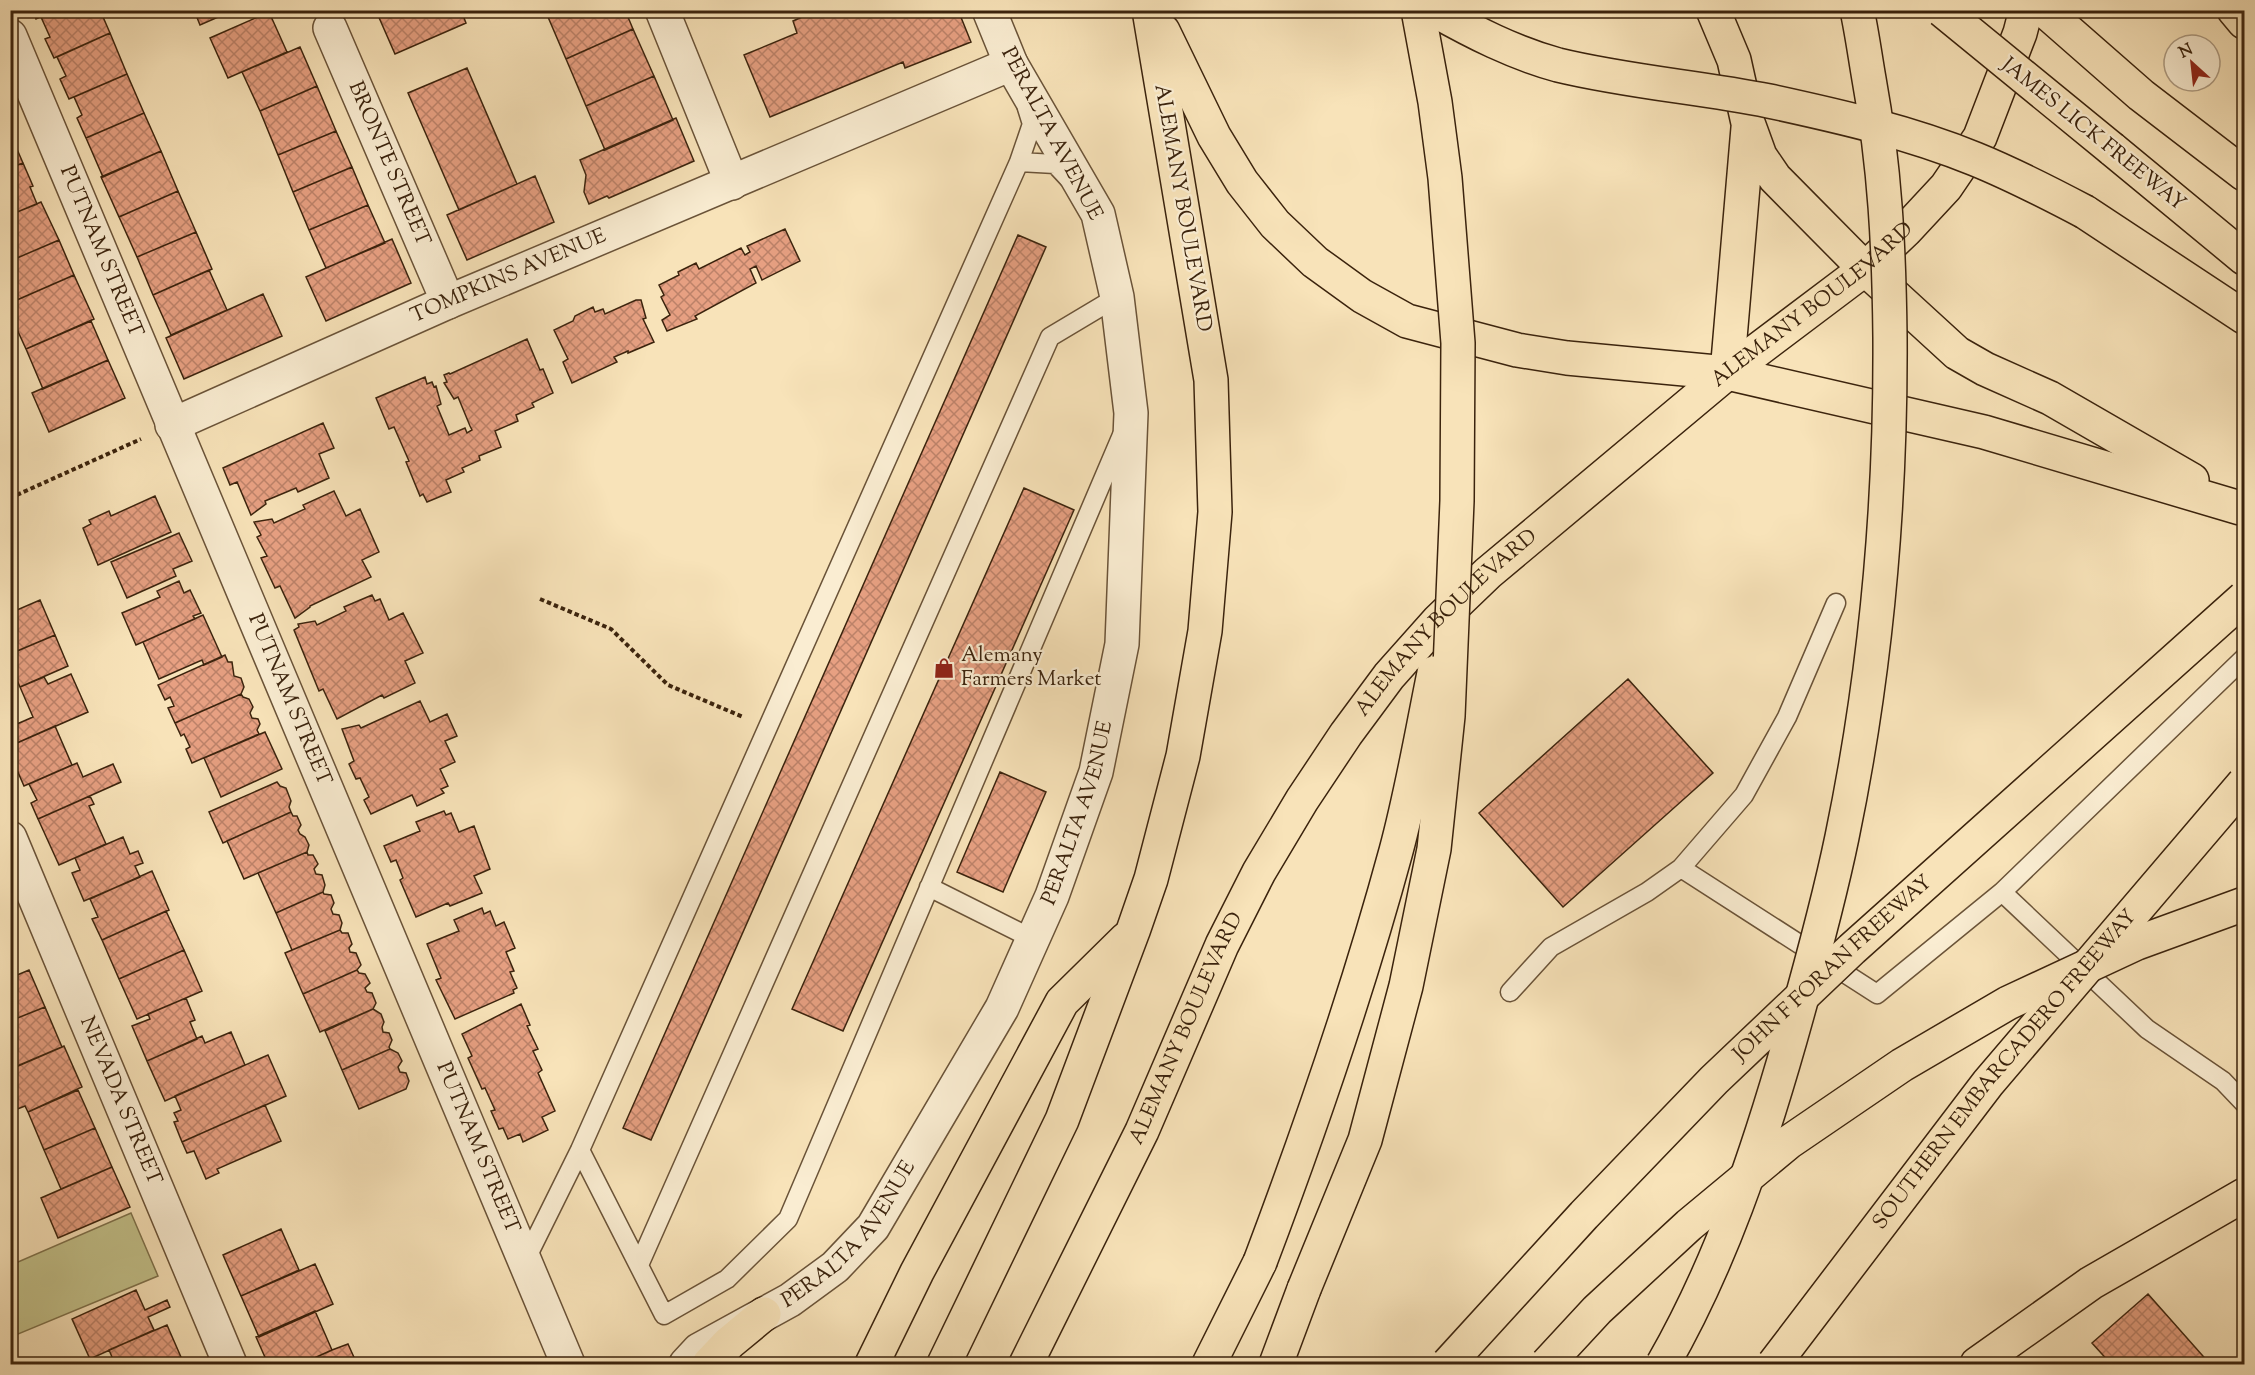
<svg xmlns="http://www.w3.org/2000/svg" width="2255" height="1375" viewBox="0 0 2255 1375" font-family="'Sorts Mill Goudy',serif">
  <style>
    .garden { fill: #c3c28b; stroke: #7f724c; stroke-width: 1.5 }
    .building { fill: url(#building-cross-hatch); stroke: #3b230d; stroke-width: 1.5 }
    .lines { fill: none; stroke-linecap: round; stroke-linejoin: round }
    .service-casing { stroke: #6a5338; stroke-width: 21 }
    .minor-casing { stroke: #6a5338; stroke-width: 36 }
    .primary-casing { stroke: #3b230d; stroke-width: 36 }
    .motorway-casing { stroke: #3b230d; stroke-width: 36 }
    .path { stroke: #3b230d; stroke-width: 4; stroke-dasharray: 4.5 3; stroke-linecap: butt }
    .service { stroke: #faedd2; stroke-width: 18 }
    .minor { stroke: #faedd2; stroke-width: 33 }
    .primary { stroke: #f8e3b9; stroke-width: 33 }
    .motorway { stroke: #f8e3b9; stroke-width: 33 }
    .motorway-bridge-casing { stroke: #3b230d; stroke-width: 36; stroke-linecap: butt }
    .motorway-bridge { stroke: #f8e3b9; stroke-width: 33 }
    .labels { text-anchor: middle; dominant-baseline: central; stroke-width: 4.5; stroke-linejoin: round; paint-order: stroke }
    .street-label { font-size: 21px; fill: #3b230d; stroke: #faedd2 }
    .poi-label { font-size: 21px; fill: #3b230d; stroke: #faedd2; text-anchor: start }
  </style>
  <defs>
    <pattern id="building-cross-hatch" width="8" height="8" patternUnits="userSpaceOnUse" patternTransform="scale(1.5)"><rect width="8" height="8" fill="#e7a082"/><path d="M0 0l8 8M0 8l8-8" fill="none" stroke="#bc8269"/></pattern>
  </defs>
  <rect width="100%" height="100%" fill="#f8e3b9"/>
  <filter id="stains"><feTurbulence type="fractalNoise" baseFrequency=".00333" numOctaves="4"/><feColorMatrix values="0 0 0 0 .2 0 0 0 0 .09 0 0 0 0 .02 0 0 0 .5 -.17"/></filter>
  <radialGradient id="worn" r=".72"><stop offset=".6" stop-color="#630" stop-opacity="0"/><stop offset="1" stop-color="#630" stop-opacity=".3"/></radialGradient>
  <path class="garden" d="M131,1213L158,1276L11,1337V1265Z"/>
  <path class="building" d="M33,10H55L36,19Z
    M55,10H100L110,33L54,58L45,39L50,37L41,17Z
    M194,10H232V11L200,25Z
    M381,10H461L466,23L395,54L377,13Z
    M545,10H625L633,29L566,59Z
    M818,10H958L971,42L905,68L903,62L770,117L744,55L797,33L793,21Z
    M269,12L287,52L228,78L210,38Z
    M633,29L654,76L586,106L566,59Z
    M110,33L127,74L69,99L60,79L66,76L57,57Z
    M300,47L317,86L260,111L242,72Z
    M467,68L517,184L459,210L408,93Z
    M127,74L144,113L86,138L77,118L82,115L74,97Z
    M654,76L673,120L605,150L586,106Z
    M317,86L336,131L278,155L260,111Z
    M144,113L161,151L103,177L86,138Z
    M676,118L694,161L609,198L607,196L589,204L584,192L586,175L580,160Z
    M336,131L352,167L293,192L278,155Z
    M10,133L23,163L10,168Z
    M161,151L178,191L119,217L101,177Z
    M23,163L33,186L30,187L37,204L10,215V168Z
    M352,167L368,205L309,230L293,192Z
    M535,176L554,222L467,260L447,215Z
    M178,191L196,232L137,257L119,217Z
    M41,202L59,240L10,261V215Z
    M368,205L385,243L326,268L309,230Z
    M785,229L800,261L762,280L756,266L750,269L756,283L695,316L697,319L667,331L662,320L670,315L661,297L664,295L659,285L679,275L678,272L696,263L699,269L741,248L745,255L750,252L747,246Z
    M196,232L212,269L153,295L137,257Z
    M1018,235L1046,247L651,1140L623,1128Z
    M392,239L411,283L326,321L306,277Z
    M59,240L74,275L10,303V261Z
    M209,270L227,310L171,335L153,295Z
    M74,275L94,319L26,349L10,314V303Z
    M263,294L282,336L184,379L166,338Z
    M636,300H641L646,318L643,319L654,342L628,353V351L614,357L617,362L572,383L563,362L568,359L554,330L573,321L575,316L593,307L595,312L603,309L605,314Z
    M91,321L108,360L43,389L26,349Z
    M527,339L540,370L543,369L553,393L532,403L534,407L516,415L518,421L495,431L501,447L479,456L480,460L462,468L464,472L446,480L451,492L427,502L423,494L420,496L406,462L409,461L394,427L389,429L376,398L425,377L427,384L432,382L434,387L436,386L441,404L437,406L449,435L465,428L467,433L472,430L470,426L458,397L454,399L444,383L447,382L444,375L449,373L450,374Z
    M108,360L125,398L49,432L32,393Z
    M323,423L334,448L319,454L329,478L298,492L296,488L265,501L266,504L251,515L237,482L230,485L223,468Z
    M1024,488L1074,510L843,1031L792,1009Z
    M334,491L346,516L360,509L379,552L362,560L371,577L310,606V607L295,618L280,586L275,588L261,558L267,556L257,537L261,535L254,522L272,519L274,523L305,509L303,505Z
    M155,496L171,532L98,565L83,528L91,524L89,520L109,511L111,516Z
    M179,533L192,561L173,569L176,576L127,598L111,562Z
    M179,581L184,593L190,590L201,613L193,616L195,619L136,645L122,613L160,597L157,591Z
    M10,589L17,603L10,605Z
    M372,595L375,601L380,599L389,620L403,613L423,653L405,661L415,683L384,698L382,695L337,719L323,689L319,691L294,630L299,627L298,624L315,621L317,625L346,611L344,607Z
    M40,600L55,635L10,654V613Z
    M203,615L222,657L204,665L202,660L159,679L143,642Z
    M55,635L68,666L20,687L13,671L10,672V654Z
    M225,655L228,662H232L234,676L241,678L244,687L241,694L175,723L168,708L174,706L170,697L165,700L158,685Z
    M71,674L88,712L10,746V727L33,717L20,687L44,677L48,684Z
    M1628,679L1713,773L1563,907L1479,813Z
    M241,694L243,697L249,699L253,707L250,713L252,718L258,719L260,724L257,730L259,734L192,763L186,749L190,747L184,734L181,736L175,723Z
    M420,701L430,722L447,714L457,736L445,741L455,762L440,769L448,786L441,789L444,793L417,806L412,795L371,814L364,800L369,797L360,778L356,779L349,764L354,761L342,729L359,725L361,728Z
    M55,726L72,765L24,786L10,754V746Z
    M265,732L282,769L221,797L204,758Z
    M77,763L83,777L113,764L121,782L38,819L31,803L37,800L29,784Z
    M1000,772L1046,792L1003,892L957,872Z
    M277,782L280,786L286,788L291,801L289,807L291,812L223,843L209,812Z
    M90,796L94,804L89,806L106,844L59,865L38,819Z
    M444,811L446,815L451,813L459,832L474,826L490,869L474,876L482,893L450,906L448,903L416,917L400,880L403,878L396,860L391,862L384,846L420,831L416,822Z
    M291,812L293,816H297L301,825L298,830L300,834L305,837L309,845L307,852L244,879L227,841Z
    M123,837L130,854L138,851L143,863L135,866L140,877L84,901L72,873L80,870L75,858Z
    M307,852L308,855H313L318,864L314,869L316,874L322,875L325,885L323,892L276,913L258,873Z
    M152,871L169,910L102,940L92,919L98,917L90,899Z
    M323,892L324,894L331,895L334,903L331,909L333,914L339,915L342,923L340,930L292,950L276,913Z
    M482,908L484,914L490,911L496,926L504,922L515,948L506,952L514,971L510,972L517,988L513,990L514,993L455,1019L436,980L441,978L427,944L459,931L454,920Z
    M166,911L184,950L119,979L102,940Z
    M340,930L342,933H348L352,944L349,948L350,952L356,953L361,965L357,970L303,994L285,953Z
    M184,950L202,991L137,1019L119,979Z
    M29,970L45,1007L10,1021V978Z
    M357,970L359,973L365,974L370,983L365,988L367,992L372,993L376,1003L373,1009L320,1032L303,994Z
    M186,998L195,1020L190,1022L197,1039L147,1061L132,1026L150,1019L148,1014Z
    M521,1004L530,1025L527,1026L538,1049L533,1051L542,1070L538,1073L555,1111L542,1117L548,1130L523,1142L520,1134L508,1139L503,1128L499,1129L491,1111L495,1110L485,1088L482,1089L468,1058L472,1056L462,1034Z
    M45,1007L62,1047L11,1069L10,1021Z
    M373,1009L381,1014L384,1022L382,1027L383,1032L389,1033L392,1040L389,1047L390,1049L342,1070L325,1031Z
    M231,1032L245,1065L165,1101L147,1061L202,1036L205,1043Z
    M64,1046L82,1087L28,1112L25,1106L10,1112V1069Z
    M390,1049L398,1053L402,1061L398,1067L400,1072L406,1073L409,1081L406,1089L359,1109L342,1070Z
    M268,1055L286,1096L182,1142L174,1122L178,1121L174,1113L181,1110L175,1096Z
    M78,1090L95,1128L44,1150L28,1112Z
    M265,1105L281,1141L217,1169L219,1173L206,1179L194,1151L187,1153L182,1142Z
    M95,1128L112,1167L61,1189L44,1150Z
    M112,1167L130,1207L58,1238L41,1198Z
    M281,1229L299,1270L241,1296L223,1255Z
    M315,1264L333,1304L259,1337L241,1296Z
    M136,1290L145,1310L167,1300L170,1307L148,1317L154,1330L90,1359L72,1319Z
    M2148,1294L2210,1364H2111L2092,1343Z
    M315,1311L332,1350L301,1364H268L256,1337Z
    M167,1325L184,1364H115L109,1350Z
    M348,1344L357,1364H301L332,1350Z"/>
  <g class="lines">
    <g class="service-casing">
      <path id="service" d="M1019,162L1055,164L1068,178
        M1681,868L1877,994L2002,892L2147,1029L2223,1081L2244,1103
        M929,887L1033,939
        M2002,892L2244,658
        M1510,992L1551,947L1647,892L1681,868L1744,795L1787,717L1836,603
        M580,1150L664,1315L727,1279L788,1219L1122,435
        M524,1263L580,1150L1019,162L1032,124L1027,108
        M639,1265L1050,337L1117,297"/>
    </g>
    <g class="minor-casing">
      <g id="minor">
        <path d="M662,10L732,183"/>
        <path id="s1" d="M330,28L448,302"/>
        <path id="s2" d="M10,36L568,1364"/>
        <path id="s3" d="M172,425L448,302L1011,64"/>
        <path id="s4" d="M10,838L230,1364"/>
        <path id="s5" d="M686,1364L699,1350L790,1300L835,1267L873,1227L1002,1008L1052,896L1096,772L1122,644L1131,413L1117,297L1098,214L1011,64L989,10"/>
      </g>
    </g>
    <g class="primary-casing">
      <g id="primary">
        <path d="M1163,31L1214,136L1242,182L1275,224L1315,262L1362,296L1407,321L1517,350L1567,358L1727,373L1984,432L2240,508"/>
        <path d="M1874,277L1957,353L1985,369L2050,398L2192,480"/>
        <path d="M709,1364L729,1343L764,1314"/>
        <path d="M872,1364L917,1272L1062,1002L1126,939"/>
        <path d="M944,1364L1062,1120L1133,931L1151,879L1183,756L1205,631L1215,512L1211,380L1149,10"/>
        <path id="s6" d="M1026,1364L1142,1131L1222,945L1259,872L1302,800L1346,734L1389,676L1438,621L1488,573L1727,373L1865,269L1906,230L1946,187L1980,137L2020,33L2026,10"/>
      </g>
    </g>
    <g class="motorway-casing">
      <path id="motorway" d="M1713,10L1734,60L1748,123L1760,156L1775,178L1865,269
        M2044,10L2141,95L2244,174
        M2234,10L2244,22
        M2112,149L2244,258
        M2085,212L2244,317
        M1727,373L1748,128
        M1209,1364L1260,1262
        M1276,1364L1304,1289
        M1977,1364L2091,1283L2244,1195"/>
    </g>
    <path class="path" d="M10,498L141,439
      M540,599L611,629L668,685L743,717"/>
    <use href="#service" class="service"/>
    <use href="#minor" class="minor"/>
    <use href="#primary" class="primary"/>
    <use href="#motorway" class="motorway"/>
    <g class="motorway-bridge-casing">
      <g id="motorway-bridge">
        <path d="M1434,10C1473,32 1514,53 1558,65C1628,82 1699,87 1769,101C1838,116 1909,132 1975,159C2012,174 2049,193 2085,212"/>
        <path d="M1942,10L2112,149"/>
        <path d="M1260,1262C1311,1127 1358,991 1396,851C1412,792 1422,732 1434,673"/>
        <path d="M1304,1289L1365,1140L1406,986L1434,849L1448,716L1457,501L1458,343L1445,178L1435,102L1418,10"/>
        <path id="s7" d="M1448,1364L1584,1215L1714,1080L1852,949L2244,598"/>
        <path d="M1547,1364L1597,1310L1689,1225L1789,1142L1902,1065L2008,1003L2137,943L2244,904"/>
        <path d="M1663,1364C1721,1263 1758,1152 1790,1040C1809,973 1828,905 1842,837C1876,673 1891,504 1890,337C1889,247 1885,167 1869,79C1865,56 1862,33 1857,10"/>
        <path id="s8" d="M1774,1364L1988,1083L2244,783"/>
      </g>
    </g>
    <use href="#motorway-bridge" class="motorway-bridge"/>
  </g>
  <defs>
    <g id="shop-bare" transform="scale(1.62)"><path d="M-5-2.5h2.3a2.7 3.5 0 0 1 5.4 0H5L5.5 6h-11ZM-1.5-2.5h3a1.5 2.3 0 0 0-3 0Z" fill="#8f2418" stroke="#faedd2" stroke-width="2.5" paint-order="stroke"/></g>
  </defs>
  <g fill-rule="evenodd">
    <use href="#shop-bare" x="944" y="668"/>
  </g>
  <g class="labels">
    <g class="street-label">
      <text transform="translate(1051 134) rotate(62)">PERALTA AVENUE</text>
      <text transform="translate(2093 135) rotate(39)">JAMES LICK FREEWAY</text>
      <text stroke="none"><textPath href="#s1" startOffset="148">BRONTE STREET</textPath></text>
      <text transform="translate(1182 208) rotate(80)">ALEMANY BOULEVARD</text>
      <text stroke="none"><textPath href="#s2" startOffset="234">PUTNAM STREET</textPath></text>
      <text stroke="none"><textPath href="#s3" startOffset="368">TOMPKINS AVENUE</textPath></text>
      <text stroke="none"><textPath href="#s6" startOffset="1344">ALEMANY BOULEVARD</textPath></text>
      <text stroke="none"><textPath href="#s6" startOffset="858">ALEMANY BOULEVARD</textPath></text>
      <text stroke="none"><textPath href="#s2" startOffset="720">PUTNAM STREET</textPath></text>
      <text stroke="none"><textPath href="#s5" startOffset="698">PERALTA AVENUE</textPath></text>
      <text stroke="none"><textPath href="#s7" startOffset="552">JOHN F FORAN FREEWAY</textPath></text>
      <text stroke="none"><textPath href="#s6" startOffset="372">ALEMANY BOULEVARD</textPath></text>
      <text stroke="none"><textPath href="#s8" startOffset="374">SOUTHERN EMBARCADERO FREEWAY</textPath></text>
      <text stroke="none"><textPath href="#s4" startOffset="285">NEVADA STREET</textPath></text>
      <text stroke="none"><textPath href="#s2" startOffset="1206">PUTNAM STREET</textPath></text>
      <text stroke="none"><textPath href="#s5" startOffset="212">PERALTA AVENUE</textPath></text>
    </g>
    <g class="poi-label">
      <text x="961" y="656">Alemany<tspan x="961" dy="24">Farmers Market</tspan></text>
    </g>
  </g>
  <rect width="2255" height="1375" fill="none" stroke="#f8e3b9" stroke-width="36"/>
  <rect x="12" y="12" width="2231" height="1351" fill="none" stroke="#3b230d" stroke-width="3"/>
  <rect x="18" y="18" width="2219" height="1339" fill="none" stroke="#3b230d" stroke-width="1.5"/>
  <g transform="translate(2192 63) rotate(333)"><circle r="28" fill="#faedd2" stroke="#ae9c83" stroke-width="1.5"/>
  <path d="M0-4.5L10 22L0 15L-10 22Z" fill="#8f2418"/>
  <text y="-9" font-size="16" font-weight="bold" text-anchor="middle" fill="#3b230d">N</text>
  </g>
  <rect width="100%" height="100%" filter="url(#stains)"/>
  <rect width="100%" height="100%" fill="url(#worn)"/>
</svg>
